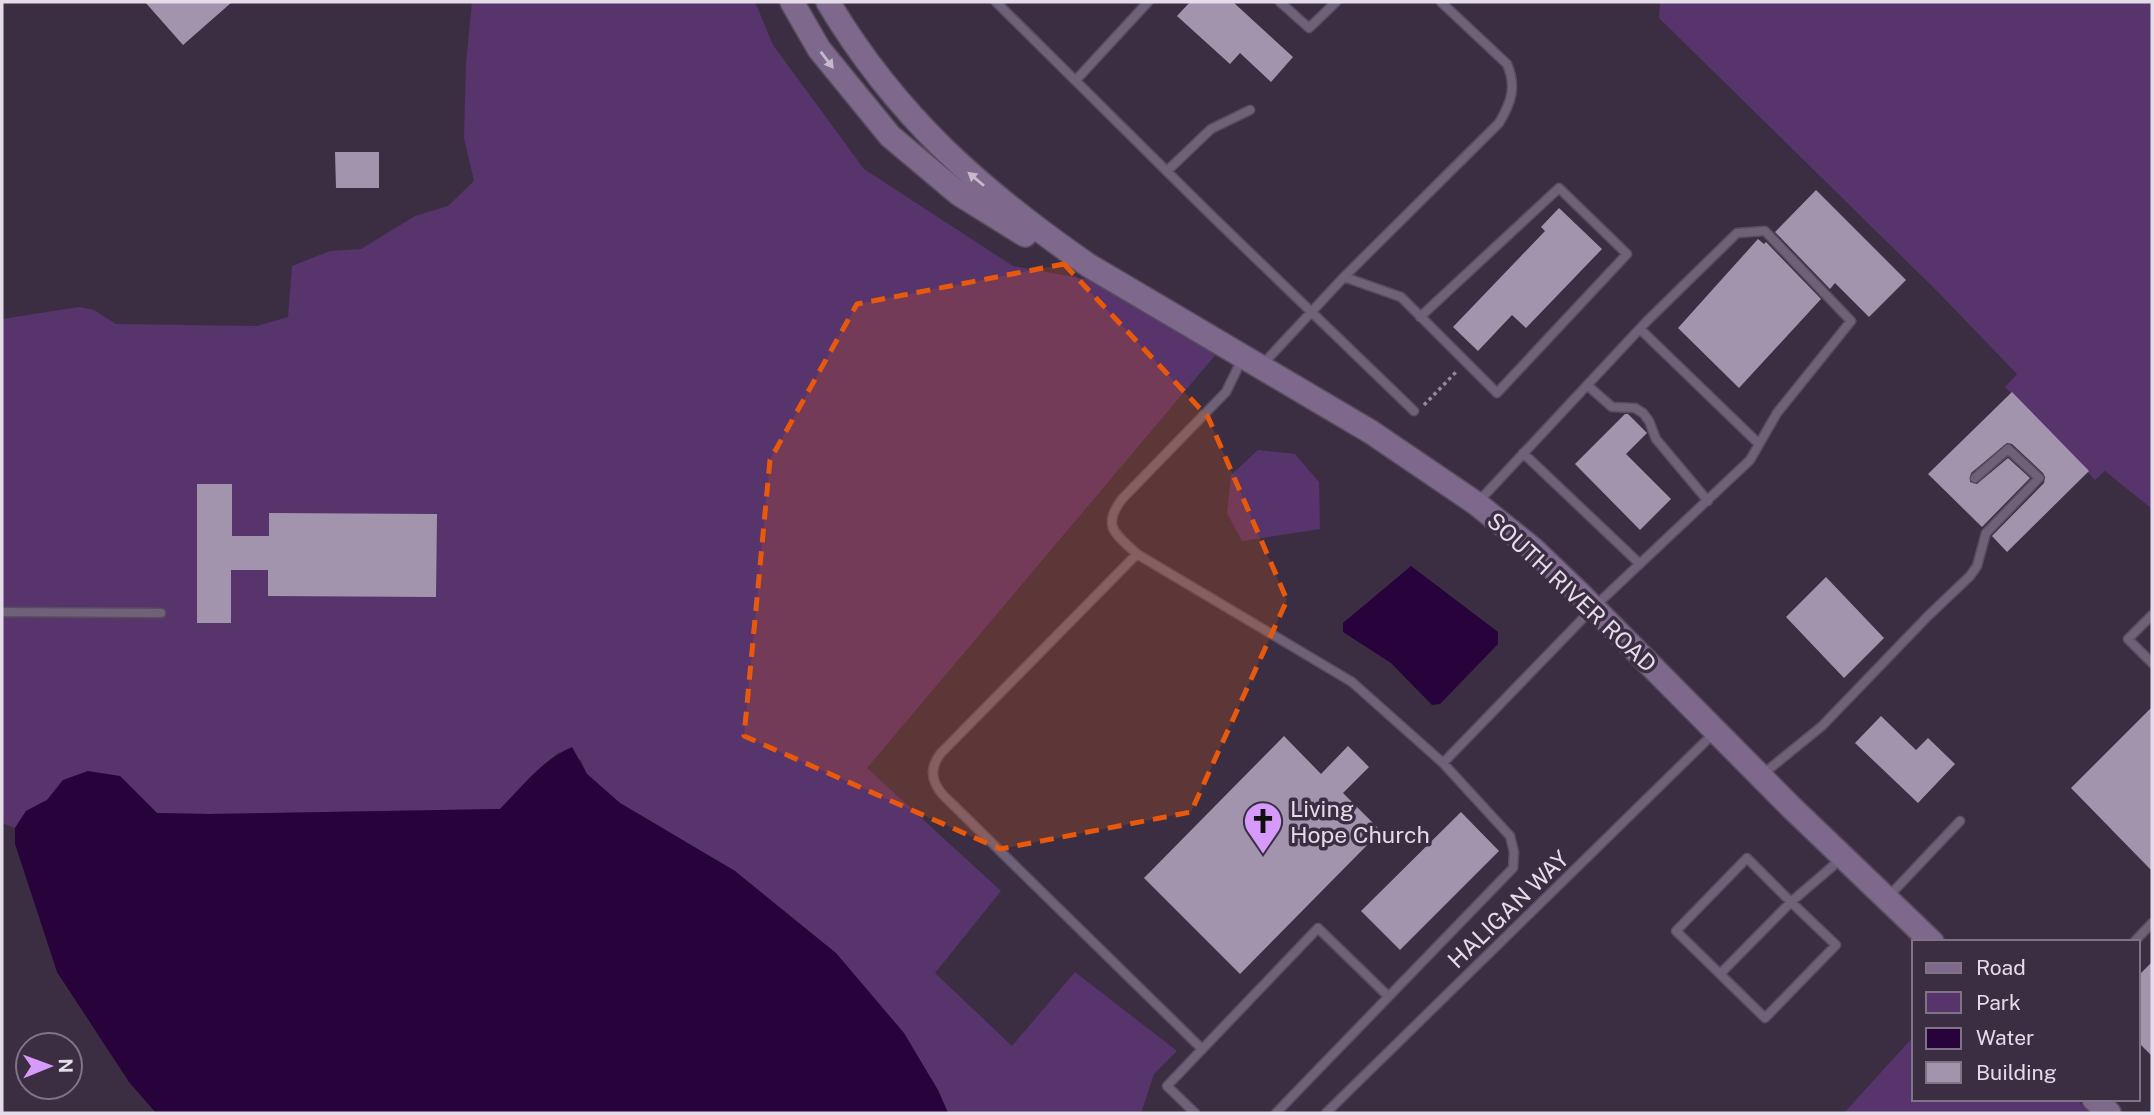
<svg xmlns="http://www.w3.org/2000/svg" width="2154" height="1115" viewBox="0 0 2154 1115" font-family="'Public Sans',sans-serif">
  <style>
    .green { fill: #57346b }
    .water { fill: #28023a }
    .building { fill: #a394ad }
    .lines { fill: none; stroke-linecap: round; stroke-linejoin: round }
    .lane-casing { stroke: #584d5f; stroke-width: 11 }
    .secondary-casing { stroke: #584d5f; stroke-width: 26 }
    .path { stroke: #93899a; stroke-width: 3.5; stroke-dasharray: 3.5 3.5; stroke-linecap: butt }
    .lane { stroke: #6f6178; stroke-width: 8 }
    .secondary { stroke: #7e688b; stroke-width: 23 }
    .oneway { fill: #c5b9cd }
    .marked { fill: #e8590c; fill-opacity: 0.2; stroke: #e8590c; stroke-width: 5; stroke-dasharray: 14 9; stroke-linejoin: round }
    .labels { text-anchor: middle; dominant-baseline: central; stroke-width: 7; stroke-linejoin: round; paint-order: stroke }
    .street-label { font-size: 23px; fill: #e4dce9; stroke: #3b2e43 }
    .poi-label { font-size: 23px; fill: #e4dce9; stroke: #3b2e43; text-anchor: start }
  </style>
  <rect width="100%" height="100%" fill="#3b2e43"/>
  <path class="green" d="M472,2H755L773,45L864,169L1013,266L1096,281L1217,353L867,768L1001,891L935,973L1012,1046L1075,972L1177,1051L1154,1074L1141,1113H948L938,1090L735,871L620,803L587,774L581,760L559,752L532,775L500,809L209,814L157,813L120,776L63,780L47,800L26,811L15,828L2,823V319L79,307L94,310L116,324L257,326L288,317L292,266L330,251L361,249L415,216L448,206L474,181L464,138L466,63Z
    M1660,2H2152V509L2105,471L2095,480L2005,387L2017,374L1937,291L1659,18Z
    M1258,450L1295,454L1319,482L1320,529L1242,541L1227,513L1231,475Z
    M1914,1036V1099H2076L2090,1113H1844Z"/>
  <path class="water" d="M1411,566L1498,632V644L1440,704L1432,705L1391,663L1343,632V623Z
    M572,747L587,774L620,803L735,871L836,953L904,1033L938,1090L948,1113H156L129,1082L57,972L15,844V828L26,811L47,800L63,780L88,771L120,776L157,813L209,814L500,809C522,787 543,759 572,747Z"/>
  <path class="building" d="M145,2H232L183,45Z
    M1190,2H1233L1293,57L1271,82L1240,53L1230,64L1177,16Z
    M335,152H379V188H336Z
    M1816,190L1906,280L1869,317L1835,283L1830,289L1775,232Z
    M1559,208L1602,249L1526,328L1512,315L1478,351L1453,327L1545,231L1541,227Z
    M1758,239L1764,244L1766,242L1821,299L1739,388L1678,328Z
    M2012,392L2089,471L2007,552L1992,536L2044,483L2045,477L2043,473L2012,444L2007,443L1971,473L1970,482L1977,484L2008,458L2030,478L1982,527L1928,474Z
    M1625,414H1628L1647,433L1626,454L1671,499L1640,530L1575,464Z
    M197,484H232V536H269V513L437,514L436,597L268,596V570H231V623H197Z
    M1826,577L1884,638L1844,678L1786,617Z
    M2152,707V871L2071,788Z
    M1881,716L1916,750L1928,738L1955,764L1918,803L1855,743Z
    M1284,736L1321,774L1348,746L1369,767L1343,793L1381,831L1240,974L1144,878Z
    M1461,812L1499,851L1400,950L1361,911Z
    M2152,962V1056L2138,1042V976Z"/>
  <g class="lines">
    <g class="lane-casing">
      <path id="lane" d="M996,2L1212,216L1414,411
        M1280,2L1309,28L1336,2
        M1076,80L1148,2
        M1167,171L1211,129L1250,110
        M1344,277L1499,123C1511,103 1517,87 1507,64L1441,2
        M1640,329L1759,444
        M1242,359L1226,392L1122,499C1101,527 1116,534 1137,554L1352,682L1443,763L1510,836L1514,852L1513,868L1276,1113
        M1262,365L1344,277L1401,297L1497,393L1627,254L1559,188L1420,317
        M1587,385L1612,407L1635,408L1643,413L1649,421L1656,439L1708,501
        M1523,453L1640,564
        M1137,554L941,753C929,768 931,782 944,796L1202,1049
        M2,612L161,613
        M2152,615L2128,639L2152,663
        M1443,763L1593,608L1750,460L1777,413L1851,321L1765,231L1737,233L1647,321L1479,501
        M1763,774L1822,726L1928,616L1970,576L1977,566L1986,533L2039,478L2008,449L1975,478
        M1889,896L1960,821
        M2134,942L2152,923
        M1720,974L1791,902L1836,945L1765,1018L1676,931L1747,858L1791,902L1841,859
        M1195,1113L1167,1086L1318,928L1388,996
        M1326,1113L1714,733"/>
    </g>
    <g class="secondary-casing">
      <path id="secondary" d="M792,2L819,49L890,136L959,194L1025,235
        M828,2C896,116 980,190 1088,265L1371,432L1477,504L1533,549L1579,593L1791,807L1932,942
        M2094,1099L2109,1113"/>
    </g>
    <path class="path" d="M1424,405L1458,370"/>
    <use href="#lane" class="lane"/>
    <use href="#secondary" class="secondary"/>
  </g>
  <defs><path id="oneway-solid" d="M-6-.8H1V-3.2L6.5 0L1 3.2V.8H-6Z" transform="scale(1.75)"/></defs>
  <g class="oneway">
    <use href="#oneway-solid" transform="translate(827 60) rotate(53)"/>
    <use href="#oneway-solid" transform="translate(976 179) rotate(-140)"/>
  </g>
  <path class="marked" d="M1064,264L1208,417L1287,600L1191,812L1000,849L744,736L770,460L857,304Z"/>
  <defs>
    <g id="church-pin" transform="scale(2.0125)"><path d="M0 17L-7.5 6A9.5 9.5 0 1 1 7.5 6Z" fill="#d69bfa" stroke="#3b2e43"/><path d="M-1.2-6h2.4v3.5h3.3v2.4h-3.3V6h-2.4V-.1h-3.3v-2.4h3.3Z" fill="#111"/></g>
  </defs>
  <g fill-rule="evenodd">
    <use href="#church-pin" x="1263" y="821"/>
  </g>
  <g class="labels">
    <g class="street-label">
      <text transform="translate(1572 592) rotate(43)">SOUTH RIVER ROAD</text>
      <text transform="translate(1508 909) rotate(-44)">HALIGAN WAY</text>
    </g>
    <g class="poi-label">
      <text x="1290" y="808">Living<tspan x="1290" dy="26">Hope Church</tspan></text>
    </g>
  </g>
  <rect width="2154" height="1115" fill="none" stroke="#e4dce9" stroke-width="7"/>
  <rect x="1912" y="940" width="228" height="161" fill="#3b2e43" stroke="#7f7485" stroke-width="2"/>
  <rect x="1926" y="963" width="35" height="10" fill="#7e688b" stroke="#7f7485" stroke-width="2"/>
  <text x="1976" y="975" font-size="21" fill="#e4dce9">Road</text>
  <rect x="1926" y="992" width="35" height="21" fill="#57346b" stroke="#7f7485" stroke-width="2"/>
  <text x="1976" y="1010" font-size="21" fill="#e4dce9">Park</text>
  <rect x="1926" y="1028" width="35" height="21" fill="#28023a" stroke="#7f7485" stroke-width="2"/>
  <text x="1976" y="1045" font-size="21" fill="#e4dce9">Water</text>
  <rect x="1926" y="1062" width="35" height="21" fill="#a394ad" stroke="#7f7485" stroke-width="2"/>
  <text x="1976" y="1080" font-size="21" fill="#e4dce9">Building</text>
  <g transform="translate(49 1066) rotate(89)"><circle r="33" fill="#3b2e43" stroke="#7f7485" stroke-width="2"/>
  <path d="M0-5L12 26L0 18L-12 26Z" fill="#d69bfa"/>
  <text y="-10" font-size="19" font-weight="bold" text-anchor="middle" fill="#e4dce9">N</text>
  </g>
</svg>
